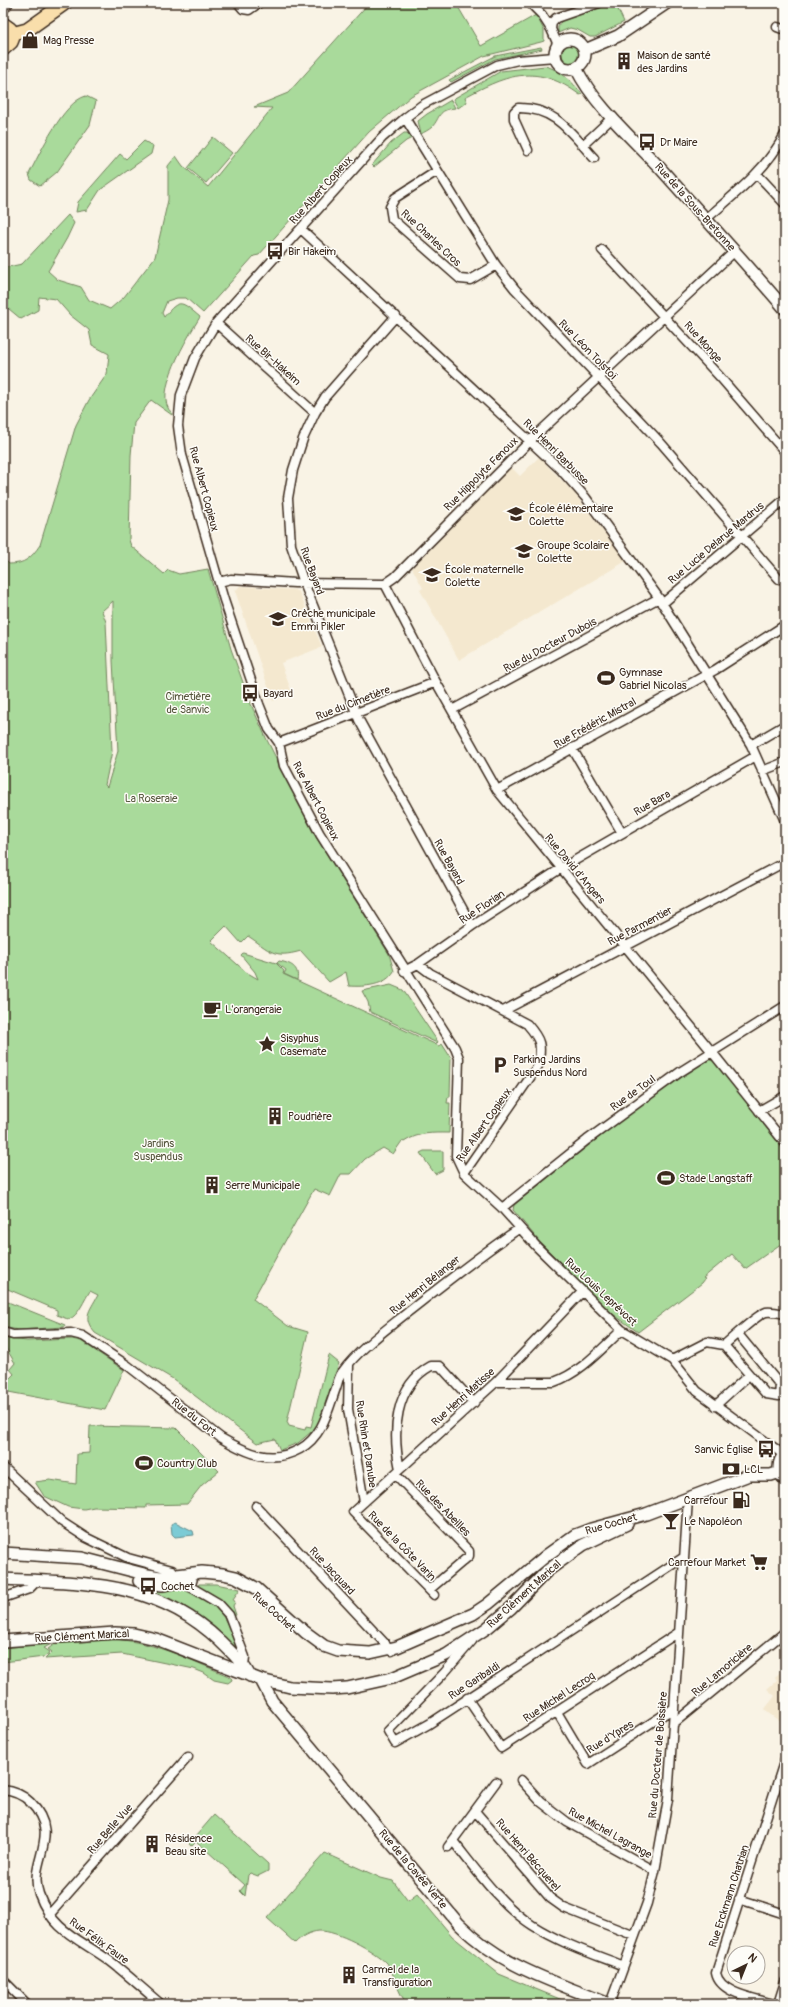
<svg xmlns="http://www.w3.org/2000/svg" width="788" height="2007" viewBox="0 0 788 2007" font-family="Pangolin,sans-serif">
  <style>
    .built { fill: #f4e8cf }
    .green { fill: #a9da9b; stroke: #72825c; fill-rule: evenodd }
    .water { fill: #7bcbd5; stroke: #618b8c }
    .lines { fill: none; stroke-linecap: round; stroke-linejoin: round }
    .minor-casing { stroke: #3b2a1e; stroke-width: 11 }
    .tertiary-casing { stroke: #3b2a1e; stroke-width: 14 }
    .primary-casing { stroke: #3b2a1e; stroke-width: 16 }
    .minor { stroke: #fdfcf7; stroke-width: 8 }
    .tertiary { stroke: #fdfcf7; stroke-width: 11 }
    .primary { stroke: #f9deab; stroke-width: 13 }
    .labels { text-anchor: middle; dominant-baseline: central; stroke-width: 3; stroke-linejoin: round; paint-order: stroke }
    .poi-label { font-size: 11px; fill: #3b2a1e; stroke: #fdfcf7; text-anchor: start }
    .street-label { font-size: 11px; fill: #3b2a1e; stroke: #fdfcf7 }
    .park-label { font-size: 11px; fill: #56563d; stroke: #fdfcf7 }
  </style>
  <rect width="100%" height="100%" fill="#f9f3e5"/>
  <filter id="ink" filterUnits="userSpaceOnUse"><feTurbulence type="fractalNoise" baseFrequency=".025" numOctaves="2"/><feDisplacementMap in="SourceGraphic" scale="8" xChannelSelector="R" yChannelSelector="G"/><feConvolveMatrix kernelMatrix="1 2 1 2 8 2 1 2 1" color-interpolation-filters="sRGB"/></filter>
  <g filter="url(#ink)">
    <path class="built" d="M539,457L574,493L626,561L459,660L420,590L423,588L412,568L511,467L520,476Z
      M240,586L294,590L299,592L322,647L281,663L292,693L273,701L235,591Z
      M785,1668V1725L764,1710L775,1696L767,1689L777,1680L775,1677Z"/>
    <path class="green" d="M369,3H461L457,5L481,46L536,15L544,30V41L541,42L484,56L411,96L369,132L259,255L254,256L203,313L186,298H177L167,301L162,313L164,317C180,297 182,302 200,317C189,335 151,396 172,413V415L151,400L134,423L131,455L129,540L131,546L164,574L168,570L179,574L208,569L231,649L250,702L267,740L314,834L389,954L394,971C386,986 364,987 349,986L346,972L329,982L301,951C273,959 271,951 248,936L241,943L226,926L211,941L246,972L258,979L255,972L241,955L243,953L276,963L284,971L283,974L439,1046L442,1044L451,1058L450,1097H448L447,1103H450L449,1133C432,1133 419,1132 404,1142L402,1141L393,1154L383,1148L365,1159L351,1174H341L330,1196L314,1189L253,1299L288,1326L308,1332L287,1422L289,1426L305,1430L306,1426L311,1427L329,1355L339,1363L317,1427L298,1443L280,1450L275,1439L257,1443L173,1379L95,1333C82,1317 89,1312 98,1295L90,1291C85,1298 78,1317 69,1319C66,1319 61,1316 57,1315V1310L3,1287V558L9,564C25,564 31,558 40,545L76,425L89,400L107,374L109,354L92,345L89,330L70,315L56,299L39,297L38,310L21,319L3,304V268L22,264L68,215L74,223L67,238L48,271L58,280L81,287L89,300L110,309L124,297L155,257L168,200V166L176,156L183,166L208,187L272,108L254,107L288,93ZM113,601V661L118,751L107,787L105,785L112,751L106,622L102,611Z
      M610,3H615L624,22L595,37H590L578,30L570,28L558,33V27L562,20Z
      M562 54a9 9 0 1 1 18 0a9 9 0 1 1-18 0Z
      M541,47L542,49L495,59L451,82L449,80L495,56Z
      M545,66C559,69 573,82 582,94L580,95C537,63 508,74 465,97L467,102L458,108L453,99L501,71Z
      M86,96L96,101L90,125L57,172L40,186L31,180L29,174C40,153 63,102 86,96Z
      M451,100L455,108C437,110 441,117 432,127C429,130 424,132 421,134L418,121L427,114Z
      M404,133H407L412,138L406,141L374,167L372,165L391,143Z
      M213,137L232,153L206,183L188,168Z
      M144,141L153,146L151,154L100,190L87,210L76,212L78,202L120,154L126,159Z
      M279,961C290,963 300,967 297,980L284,974L286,970L277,963Z
      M391,985L403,990L438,1042L437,1043L370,1012L368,1002L362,991Z
      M709,1060L714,1061L785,1151V1241L745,1269L732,1254L703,1278L705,1279L702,1283L638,1332L610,1312L539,1241L513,1210L514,1205C577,1155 640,1102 709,1060Z
      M424,1151H443V1170L435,1174L420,1153Z
      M3,1300L65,1325L64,1327L18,1330L3,1327Z
      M3,1335L7,1336L8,1339L27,1341L72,1339L81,1341L124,1370L105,1410L3,1391V1375L9,1379L14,1374L10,1369L15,1363L3,1343Z
      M90,1426L176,1428L219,1471L202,1485L187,1504L146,1505V1508L94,1507L84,1509L68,1507L44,1496L35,1482L50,1480L76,1484L77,1454L89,1453Z
      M199,1584H216L240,1589L233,1599L235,1602L233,1606L236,1615L234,1616L223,1602L198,1586Z
      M137,1586C150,1586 165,1584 177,1587C183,1588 186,1591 191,1593C219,1602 227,1621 237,1646L235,1649C203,1618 179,1601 137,1586Z
      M102,1639C149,1638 190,1660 231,1677L232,1680L228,1683L214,1680L204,1673L194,1669L122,1654L45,1659L52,1652L48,1649L56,1643Z
      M53,1643L44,1648L50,1652L44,1657L3,1662V1648Z
      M214,1815L268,1864V1871L258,1876L250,1873L248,1875L245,1896L240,1891L245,1885L196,1841L191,1846L189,1844Z
      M325,1853L381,1878L393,1881L408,1901L417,1894L452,1936L499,1974L572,2004H408C397,1995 396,1974 386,1963C375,1951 336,1930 319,1931C309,1932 302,1936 295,1943L267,1918Z"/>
    <path class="water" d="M175,1522L193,1531L194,1535L175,1537L172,1534L171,1524Z"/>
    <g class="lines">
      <g class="minor-casing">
        <path id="minor" d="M238,3L243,9L249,10L259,3
          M530,3L542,15L551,29
          M777,27L785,30
          M558,45L551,29L552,22L556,18L599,3
          M555,57L518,60L497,65L422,105L405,118L382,138L216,323L195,358L181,395L178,426L182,455L224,600L259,704L269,729L279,743L284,766L320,834L455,1048L459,1058L456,1156L464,1173L502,1208L537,1247L622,1330L672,1360L697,1391L784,1455
          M405,118L496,265L515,289L661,443L779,579
          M583,145L613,117
          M528,150L514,119V112L518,108C555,107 571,133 594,158
          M437,171L395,198L390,207L392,219L460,279L470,280L496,265
          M757,174L785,204
          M706,219C735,194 767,169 785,134
          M301,229L561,470L586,498L659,598L751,745L785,821
          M602,250L720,377L785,452
          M396,316L325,397L315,413L303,439L293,470L288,498L291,545L304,583L359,720L472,926
          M216,323L315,413
          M219,582L231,579L295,583L385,584
          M385,584L436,682L497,790L712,1052L785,1143
          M385,584L395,577L534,437L735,251
          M662,604L785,499
          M452,710L659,598
          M279,743L436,682
          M751,745L785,725
          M572,748L622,833
          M762,771L785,762
          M497,790L715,670L785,625
          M418,964L472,926L560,869L756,756
          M404,971L418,964L430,973L527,1024C541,1040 542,1045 538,1066L464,1173
          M505,1010L785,862
          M759,1111L785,1096
          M502,1208L587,1140L680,1072L785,1006
          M3,1332L13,1335L71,1333L83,1336L127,1365L221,1438C247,1453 271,1465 300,1449C323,1436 328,1410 336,1388C338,1382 339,1375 343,1371C359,1349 387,1329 408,1312C445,1283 481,1254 520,1228
          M724,1345L766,1394L779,1396L780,1385L738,1334
          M724,1345C733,1338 756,1315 766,1312C771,1311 780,1313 785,1314
          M672,1360L707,1342L724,1345
          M349,1365L348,1409L364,1502
          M496,1382H554C581,1373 602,1348 622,1330
          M715,1406L749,1375
          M3,1467L62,1522L85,1537L128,1558L172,1570L189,1586L218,1603L229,1615L245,1657L244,1665
          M400,1469C392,1433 394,1386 431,1366H440L474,1403
          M395,1474L469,1551V1556L429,1590
          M256,1506L392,1651
          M434,1595L353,1512L496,1382L582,1292
          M3,1598L29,1589L38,1580
          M472,1641L445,1672L388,1731L395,1743L429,1724L684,1557
          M467,1698L501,1748L679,1632
          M557,1712L588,1764L674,1708
          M673,1724L785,1632
          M521,1780L541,1802L567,1822L655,1871
          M3,1790C13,1791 23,1795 30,1802C64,1836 27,1861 39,1894C53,1932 80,1939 110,1961C127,1974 144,1990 161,2004
          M475,1811L550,1898L564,1908L635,1936
          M453,1841C477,1871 500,1904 532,1925C560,1943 593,1954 624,1966
          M448,1847L496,1782
          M739,1899L785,1914
          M49,1915L188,1757
          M3,1980L27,2004
          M610,2004L647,1903L655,1871L668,1799L688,1499
          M773,2004C755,1998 720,1994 716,1973L785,1759
          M778,2004L785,1982"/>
      </g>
      <g class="tertiary-casing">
        <path id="tertiary" d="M3,8L7,3
          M555 54a15 15 0 1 1 30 0a15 15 0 1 1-30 0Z
          M585,50L618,36L667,3
          M576,68C594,105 632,138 660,168C702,215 744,261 785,309
          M785,1454C777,1462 777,1472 785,1480
          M3,1553L82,1558L148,1575L160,1577L202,1572L223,1574L236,1577L256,1588L305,1632L324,1646L338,1651L370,1653L397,1647L473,1614L488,1604L547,1555L575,1535L591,1529L646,1514L749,1475H771L780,1472
          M3,1579C85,1583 156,1580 220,1641C231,1652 243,1662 250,1676
          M139,1581L162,1585L191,1580
          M3,1641L115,1633L134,1634L156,1639L261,1680L290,1687L332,1689L347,1688L392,1678L446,1655L487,1628L511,1608L547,1571L583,1545L627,1524
          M261,1680L272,1701L459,1924C502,1967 553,1981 609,2004"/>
      </g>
      <g class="primary-casing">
        <path id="primary" d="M3,24L10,29L13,37L11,42L3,49
          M12,34L27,30L65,3"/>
      </g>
      <use href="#minor" class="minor"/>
      <use href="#tertiary" class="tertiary"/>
      <use href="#primary" class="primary"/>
    </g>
  </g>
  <defs>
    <g id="shop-bare" transform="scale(1.38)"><path d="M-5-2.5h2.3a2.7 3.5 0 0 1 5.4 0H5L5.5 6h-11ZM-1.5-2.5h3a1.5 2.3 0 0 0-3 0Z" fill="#3b2a1e" stroke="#fdfcf7" stroke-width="2.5" paint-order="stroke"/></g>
    <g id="building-bare" transform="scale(1.38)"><path d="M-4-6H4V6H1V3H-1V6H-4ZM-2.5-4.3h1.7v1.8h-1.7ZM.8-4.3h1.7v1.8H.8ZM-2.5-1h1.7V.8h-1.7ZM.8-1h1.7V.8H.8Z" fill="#3b2a1e" stroke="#fdfcf7" stroke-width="2.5" paint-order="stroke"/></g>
    <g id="bus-bare" transform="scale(1.38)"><path d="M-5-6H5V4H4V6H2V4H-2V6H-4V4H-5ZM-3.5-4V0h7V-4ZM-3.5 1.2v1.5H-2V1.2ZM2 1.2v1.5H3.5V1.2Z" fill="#3b2a1e" stroke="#fdfcf7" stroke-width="2.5" paint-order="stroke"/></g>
    <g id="school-bare" transform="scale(1.38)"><path d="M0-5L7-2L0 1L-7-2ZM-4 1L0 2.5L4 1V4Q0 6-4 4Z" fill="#3b2a1e" stroke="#fdfcf7" stroke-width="2.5" paint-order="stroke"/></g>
    <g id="stadium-bare" transform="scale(1.38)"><path d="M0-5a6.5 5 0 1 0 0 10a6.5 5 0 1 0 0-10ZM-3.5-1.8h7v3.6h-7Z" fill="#3b2a1e" stroke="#fdfcf7" stroke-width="2.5" paint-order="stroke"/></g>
    <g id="cafe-bare" transform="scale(1.38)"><path d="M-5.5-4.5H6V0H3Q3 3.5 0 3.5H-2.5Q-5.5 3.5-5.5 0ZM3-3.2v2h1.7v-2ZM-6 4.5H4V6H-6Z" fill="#3b2a1e" stroke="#fdfcf7" stroke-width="2.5" paint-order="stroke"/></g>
    <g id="sight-bare" transform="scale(1.38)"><path d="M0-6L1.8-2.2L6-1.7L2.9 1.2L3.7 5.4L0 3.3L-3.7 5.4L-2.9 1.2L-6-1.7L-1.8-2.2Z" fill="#3b2a1e" stroke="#fdfcf7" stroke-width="2.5" paint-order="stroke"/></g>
    <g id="parking-bare" transform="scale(1.38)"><path d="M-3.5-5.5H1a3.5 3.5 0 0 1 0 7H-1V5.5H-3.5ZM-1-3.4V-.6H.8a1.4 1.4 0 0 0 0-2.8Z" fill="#3b2a1e" stroke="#fdfcf7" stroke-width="2.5" paint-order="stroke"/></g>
    <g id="bank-bare" transform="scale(1.38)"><path d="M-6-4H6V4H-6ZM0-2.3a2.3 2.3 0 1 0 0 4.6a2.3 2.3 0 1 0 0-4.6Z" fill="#3b2a1e" stroke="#fdfcf7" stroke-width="2.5" paint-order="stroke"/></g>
    <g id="fuel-bare" transform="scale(1.38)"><path d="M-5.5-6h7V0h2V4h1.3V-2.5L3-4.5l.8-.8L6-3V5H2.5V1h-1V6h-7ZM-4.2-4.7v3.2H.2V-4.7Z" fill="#3b2a1e" stroke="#fdfcf7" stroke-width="2.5" paint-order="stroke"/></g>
    <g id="bar-bare" transform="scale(1.38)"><path d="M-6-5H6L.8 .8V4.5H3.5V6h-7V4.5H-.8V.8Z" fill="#3b2a1e" stroke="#fdfcf7" stroke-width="2.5" paint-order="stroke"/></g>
    <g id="supermarket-bare" transform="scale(1.38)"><path d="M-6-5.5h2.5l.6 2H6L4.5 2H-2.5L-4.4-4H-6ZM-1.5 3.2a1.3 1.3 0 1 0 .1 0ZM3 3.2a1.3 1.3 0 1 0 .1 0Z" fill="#3b2a1e" stroke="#fdfcf7" stroke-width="2.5" paint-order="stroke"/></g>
  </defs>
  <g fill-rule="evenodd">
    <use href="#shop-bare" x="30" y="40"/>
    <use href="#building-bare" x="624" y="61"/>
    <use href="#bus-bare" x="647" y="142"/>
    <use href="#bus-bare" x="275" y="251"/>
    <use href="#school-bare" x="516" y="514"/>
    <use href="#school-bare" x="524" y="551"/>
    <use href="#school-bare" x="432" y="575"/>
    <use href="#school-bare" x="278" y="619"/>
    <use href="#stadium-bare" x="606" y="678"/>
    <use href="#bus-bare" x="250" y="693"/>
    <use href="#cafe-bare" x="212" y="1009"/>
    <use href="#sight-bare" x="267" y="1044"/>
    <use href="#parking-bare" x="500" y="1065"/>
    <use href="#building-bare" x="275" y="1116"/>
    <use href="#stadium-bare" x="666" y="1178"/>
    <use href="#building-bare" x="212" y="1185"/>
    <use href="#bus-bare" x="766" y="1449"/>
    <use href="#stadium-bare" x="144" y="1463"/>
    <use href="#bank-bare" x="731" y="1469"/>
    <use href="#fuel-bare" x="741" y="1500"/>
    <use href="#bar-bare" x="671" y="1521"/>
    <use href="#supermarket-bare" x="759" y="1562"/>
    <use href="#bus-bare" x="148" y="1586"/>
    <use href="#building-bare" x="152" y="1844"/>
    <use href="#building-bare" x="349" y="1975"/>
  </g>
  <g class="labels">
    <g class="poi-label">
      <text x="43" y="40">Mag Presse</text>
      <text x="637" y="55">Maison de santé<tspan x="637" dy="13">des Jardins</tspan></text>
      <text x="660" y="142">Dr Maire</text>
      <text x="288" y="251">Bir Hakeim</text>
      <text x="529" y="508">École élémentaire<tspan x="529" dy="13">Colette</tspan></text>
      <text x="537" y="545">Groupe Scolaire<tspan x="537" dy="13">Colette</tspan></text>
      <text x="445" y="569">École maternelle<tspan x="445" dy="13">Colette</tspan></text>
      <text x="291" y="613">Crèche municipale<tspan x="291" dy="13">Emmi Pikler</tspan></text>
      <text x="619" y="672">Gymnase<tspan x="619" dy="13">Gabriel Nicolas</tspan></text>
      <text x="263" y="693">Bayard</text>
      <text x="225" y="1009">L'orangeraie</text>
      <text x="280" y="1038">Sisyphus<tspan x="280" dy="13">Casemate</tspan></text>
      <text x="513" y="1059">Parking Jardins<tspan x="513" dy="13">Suspendus Nord</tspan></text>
      <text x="288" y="1116">Poudrière</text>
      <text x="679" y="1178">Stade Langstaff</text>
      <text x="225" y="1185">Serre Municipale</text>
      <text x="753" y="1449" text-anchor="end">Sanvic Église</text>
      <text x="157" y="1463">Country Club</text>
      <text x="744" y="1469">LCL</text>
      <text x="728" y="1500" text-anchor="end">Carrefour</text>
      <text x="684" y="1521">Le Napoléon</text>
      <text x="746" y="1562" text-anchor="end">Carrefour Market</text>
      <text x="161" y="1586">Cochet</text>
      <text x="165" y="1838">Résidence<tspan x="165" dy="13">Beau site</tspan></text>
      <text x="362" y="1969">Carmel de la<tspan x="362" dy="13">Transfiguration</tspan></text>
    </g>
    <g class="street-label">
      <text transform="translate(321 190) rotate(-48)">Rue Albert Copieux</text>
      <text transform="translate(695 207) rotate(48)">Rue de la Sous-Bretonne</text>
      <text transform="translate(431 238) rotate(43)">Rue Charles Cros</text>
      <text transform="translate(703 342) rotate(48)">Rue Monge</text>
      <text transform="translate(588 350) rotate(46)">Rue Léon Tolstoï</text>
      <text transform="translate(273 360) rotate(42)">Rue Bir-Hakeim</text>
      <text transform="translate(556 452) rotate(45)">Rue Henri Barbusse</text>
      <text transform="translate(481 474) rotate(-45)">Rue Hippolyte Fenoux</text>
      <text transform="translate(204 489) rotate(75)">Rue Albert Copieux</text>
      <text transform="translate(716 543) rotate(-40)">Rue Lucie Delarue Mardrus</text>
      <text transform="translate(312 571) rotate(70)">Rue Bayard</text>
      <text transform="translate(550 645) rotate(-28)">Rue du Docteur Dubois</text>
      <text transform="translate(353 703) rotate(-21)">Rue du Cimetière</text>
      <text transform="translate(595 723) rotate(-29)">Rue Frédéric Mistral</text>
      <text transform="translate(316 801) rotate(62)">Rue Albert Copieux</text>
      <text transform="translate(652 803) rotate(-30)">Rue Bara</text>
      <text transform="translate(449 862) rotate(61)">Rue Bayard</text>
      <text transform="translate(575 869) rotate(50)">Rue David d'Angers</text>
      <text transform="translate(482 907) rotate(-34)">Rue Florian</text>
      <text transform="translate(640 926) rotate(-28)">Rue Parmentier</text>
      <text transform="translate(633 1093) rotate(-36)">Rue de Toul</text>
      <text transform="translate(484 1125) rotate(-55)">Rue Albert Copieux</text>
      <text transform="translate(425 1285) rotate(-39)">Rue Henri Bélanger</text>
      <text transform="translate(601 1292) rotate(43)">Rue Louis Leprévost</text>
      <text transform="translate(463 1397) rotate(-42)">Rue Henri Matisse</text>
      <text transform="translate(194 1417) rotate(38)">Rue du Fort</text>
      <text transform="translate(366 1444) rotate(81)">Rue Rhin et Danube</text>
      <text transform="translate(443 1508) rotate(46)">Rue des Abeilles</text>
      <text transform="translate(611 1524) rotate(-16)">Rue Cochet</text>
      <text transform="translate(402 1546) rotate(46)">Rue de la Côte Varin</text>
      <text transform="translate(332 1571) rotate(47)">Rue Jacquard</text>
      <text transform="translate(524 1594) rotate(-42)">Rue Clément Marical</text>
      <text transform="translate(274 1612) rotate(42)">Rue Cochet</text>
      <text transform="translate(82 1636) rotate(-3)">Rue Clément Marical</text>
      <text transform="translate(722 1670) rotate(-40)">Rue Lamoricière</text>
      <text transform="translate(474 1681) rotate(-33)">Rue Garibaldi</text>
      <text transform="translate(559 1697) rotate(-33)">Rue Michel Lecroq</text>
      <text transform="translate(610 1737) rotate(-32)">Rue d'Ypres</text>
      <text transform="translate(658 1755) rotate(-85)">Rue du Docteur de Boissière</text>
      <text transform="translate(110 1829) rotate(-49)">Rue Belle Vue</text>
      <text transform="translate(610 1833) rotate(29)">Rue Michel Lagrange</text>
      <text transform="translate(528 1855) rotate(49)">Rue Henri Bécquerel</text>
      <text transform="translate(413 1869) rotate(50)">Rue de la Cavée Verte</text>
      <text transform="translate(729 1896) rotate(-72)">Rue Erckmann Chatrian</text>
      <text transform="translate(99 1941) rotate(36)">Rue Félix Faure</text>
    </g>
    <g class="park-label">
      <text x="188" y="696">Cimetière<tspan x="188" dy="13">de Sanvic</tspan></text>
      <text x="151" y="798">La Roseraie</text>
      <text x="158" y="1143">Jardins<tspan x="158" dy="13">Suspendus</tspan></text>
    </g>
  </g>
  <rect width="788" height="2007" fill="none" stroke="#fdfcf7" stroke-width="16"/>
  <rect x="8" y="8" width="772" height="1991" fill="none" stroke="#3b2a1e" stroke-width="1.5" filter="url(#ink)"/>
  <g transform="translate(746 1965) rotate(43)"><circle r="19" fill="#fdfcf7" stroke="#afa8a0"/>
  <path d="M0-3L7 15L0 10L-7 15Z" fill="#3b2a1e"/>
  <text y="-6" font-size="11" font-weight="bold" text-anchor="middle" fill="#3b2a1e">N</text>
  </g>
</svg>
